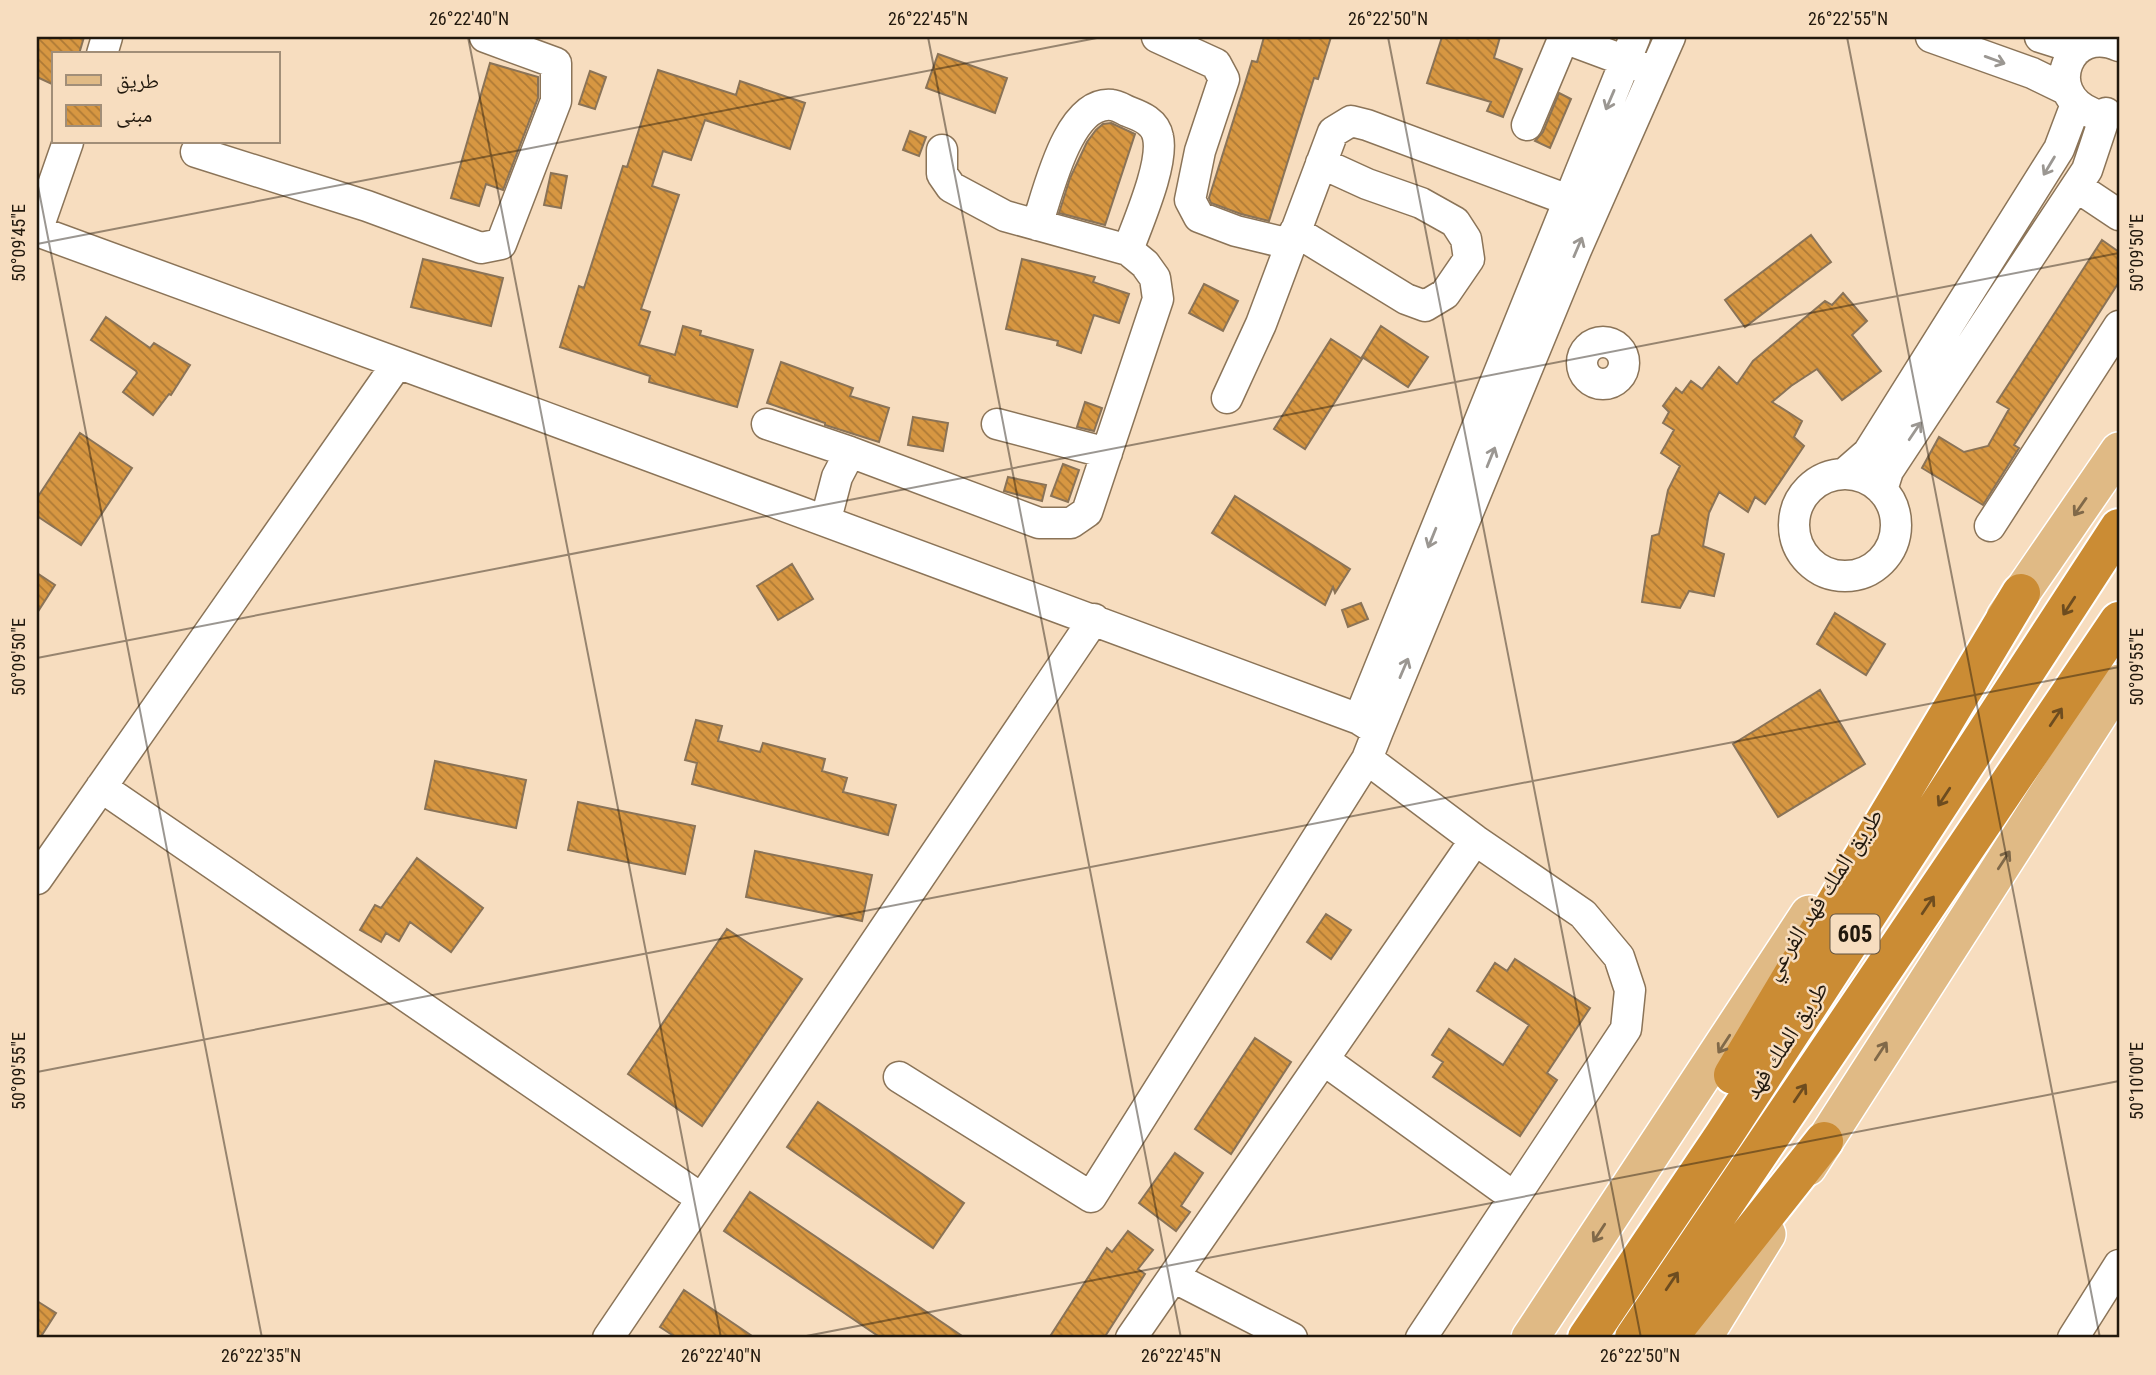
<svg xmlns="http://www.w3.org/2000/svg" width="2156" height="1375" viewBox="0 0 2156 1375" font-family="'Roboto Condensed','Noto Naskh Arabic',sans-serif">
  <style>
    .building { fill: url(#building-back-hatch); stroke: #8a7357; stroke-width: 2 }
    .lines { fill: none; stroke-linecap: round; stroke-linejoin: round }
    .minor-casing { stroke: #8b7458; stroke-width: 33 }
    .major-casing { stroke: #fff; stroke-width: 40 }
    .highway-casing { stroke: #fff; stroke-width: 42 }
    .minor { stroke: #fff; stroke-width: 30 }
    .major { stroke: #e0ba85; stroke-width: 37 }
    .highway { stroke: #cb8c34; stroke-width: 38 }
    .oneway { stroke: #9b9792 }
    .oneway2 { stroke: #806949 }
    .oneway3 { stroke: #6d4c1f }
    .ticks { fill: none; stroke: #21180d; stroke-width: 2; stroke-opacity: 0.45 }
    .labels { text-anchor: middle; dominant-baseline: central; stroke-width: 5; stroke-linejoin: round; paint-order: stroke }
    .shield { fill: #f7ddbf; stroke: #615342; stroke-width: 2 }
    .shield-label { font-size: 23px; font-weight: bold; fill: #21180d }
    .street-label { font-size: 24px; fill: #21180d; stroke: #f7ddbf }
    .neatline { fill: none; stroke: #21180d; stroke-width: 2.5 }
    .ticks-label { font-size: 18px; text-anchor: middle; fill: #21180d }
  </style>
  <defs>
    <pattern id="building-back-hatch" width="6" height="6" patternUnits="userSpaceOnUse" patternTransform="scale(1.75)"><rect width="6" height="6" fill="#d79742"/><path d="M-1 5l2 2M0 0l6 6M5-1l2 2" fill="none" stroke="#ae7a36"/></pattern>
  </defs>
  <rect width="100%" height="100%" fill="#f7ddbf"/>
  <path class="building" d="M37,37H84L79,54H54V85L37,77Z
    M1264,37H1331L1318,79L1314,78L1269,221L1241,214L1211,203L1209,198L1252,61L1257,62Z
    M1442,37H1500L1494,58L1522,69L1503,117L1487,111L1491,102L1427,83Z
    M938,54L1007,78L995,113L926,88Z
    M490,63L538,77V98L503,190L486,184L479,206L451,198Z
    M658,70L736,95L740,81L805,103L790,149L705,120L691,160L663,151L652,186L679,195L641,309L650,312L639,345L675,355L683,326L701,331L700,335L753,350L737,407L649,382L650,376L560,347L579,286L584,288L623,166L627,167Z
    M590,71L606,77L595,109L579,104Z
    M1559,93L1571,99L1550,148L1535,141L1543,132Z
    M1111,123L1135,134L1105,225L1059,213L1070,178L1087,142L1096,130L1103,124Z
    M910,131L926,137L919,156L903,150Z
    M551,173L567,176L561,208L544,205Z
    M1811,235L1831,262L1745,327L1725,300Z
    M2102,240L2119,252V282L2014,445L2019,448L1983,505L1922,468L1939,437L1964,452L1988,446L2009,409L1997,402Z
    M423,259L503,278L491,326L411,307Z
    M1022,259L1095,277L1093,282L1129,294L1119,323L1094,315L1081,353L1057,345L1058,341L1006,329Z
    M1204,284L1238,301L1223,331L1189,313Z
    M1843,293L1867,321L1852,335L1881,371L1842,400L1817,369L1791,386L1772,402L1802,421L1794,437L1804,446L1765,504L1755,497L1748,512L1719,492L1709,513L1703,546L1724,554L1714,596L1689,591L1680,608L1642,602L1652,536L1659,534L1668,490L1680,466L1661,453L1674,430L1663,423L1669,412L1663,406L1676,388L1682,393L1691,381L1702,389L1719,367L1737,384L1753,361L1825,301L1832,305Z
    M106,317L150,348L154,343L190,365L171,395L169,394L153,415L123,392L137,373L136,371L91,340Z
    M1381,326L1428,357L1408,387L1362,357Z
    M1331,339L1362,359L1305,449L1274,429Z
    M781,362L853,388L850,396L889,408L879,442L825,425V423L767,403Z
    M1085,402L1102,408L1094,431L1077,427Z
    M913,417L948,423L943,451L908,445Z
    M80,433L132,468L81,545L37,516V498Z
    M1063,464L1079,470L1068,502L1051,496Z
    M1008,477L1046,485L1042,501L1004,491Z
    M1235,496L1350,569L1335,593L1333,587L1325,605L1212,533Z
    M792,564L813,599L778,620L757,586Z
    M37,573L55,585L37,613Z
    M1361,603L1368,619L1348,627L1342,610Z
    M1835,613L1885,644L1866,675L1817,644Z
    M1820,690L1865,764L1778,817L1733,744Z
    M696,720L722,726L718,741L760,752L763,743L825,759L822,771L847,778L843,792L896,805L888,835L692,784L697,763L685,760Z
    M435,761L526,780L516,828L425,809Z
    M578,802L695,826L685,874L568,850Z
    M755,851L872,875L862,921L746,897Z
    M417,858L483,908L451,952L410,922L399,941L386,933L381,942L360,930L375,905L381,908Z
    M1326,914L1351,930L1331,959L1307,942Z
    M727,929L802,979L702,1126L628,1074Z
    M1515,959L1590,1008L1547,1073L1557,1080L1520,1136L1433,1077L1443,1062L1432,1055L1449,1029L1503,1065L1529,1025L1477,991L1495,963L1507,971Z
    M1255,1038L1291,1062L1231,1154L1195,1129Z
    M818,1102L964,1203L933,1248L787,1147Z
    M1175,1153L1203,1173L1181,1206L1190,1212L1176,1231L1139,1203Z
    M750,1192L965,1338H881L724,1231Z
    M1128,1231L1153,1250L1138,1269L1145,1274L1104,1338H1049L1107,1248L1112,1252Z
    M684,1290L755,1338H677L660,1327Z
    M37,1301L56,1313L40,1338H37Z"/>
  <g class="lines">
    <g class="minor-casing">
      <path id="minor" d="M1157,37L1216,64L1224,79L1200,151L1190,200L1199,217L1236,231L1290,244
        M1931,37L2032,73L2067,90
        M2040,37L2078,49
        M1564,38L1642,67
        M102,54L107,37
        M2092,113C2041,93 2069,23 2119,46
        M1527,125L1564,37
        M196,152L367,206L481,248L501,244L556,101V63L485,37
        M2077,187L2119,215
        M1037,225C1048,193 1068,100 1112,105C1116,105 1123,109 1127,111C1140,116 1155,121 1158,137C1164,164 1138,222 1128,250
        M37,231C478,393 919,553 1359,719L1378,731L1367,759L1475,840L1583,914L1619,957L1630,990L1626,1029L1421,1338
        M37,231L68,142
        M1295,231L1406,299L1425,306L1445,294L1469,259L1466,239L1455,222L1421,203L1367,184L1321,163
        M1582 363a21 21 0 1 1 42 0a21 21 0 1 1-42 0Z
        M1227,398L1261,324L1333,132L1351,121L1367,125L1587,207
        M767,424L850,452
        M997,424L1107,453
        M1844,474L1868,453L2059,149L2076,104
        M1794 525a51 51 0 1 1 102 0a51 51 0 1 1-102 0Z
        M1882,490L1888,471L2087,170L2106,113
        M826,519L837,477L850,452L1039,523H1071L1087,512L1158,299L1155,278L1145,264L1128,250L1005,216L951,187L942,174V150
        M1990,526L2119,326
        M1359,719L1635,37
        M1378,731L1576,250L1670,37
        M101,787L702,1199
        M37,879L397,364
        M1324,1060L1514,1197
        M899,1077L1091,1197L1367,759
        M1173,1277L1292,1338
        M608,1338L1094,619
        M1131,1338L1475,840
        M2073,1338L2119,1265"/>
    </g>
    <g class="major-casing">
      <path id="major" d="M2005,617L2119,451
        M1808,1167L2119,683
        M1530,1338L1809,914
        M1703,1338L1767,1234"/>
    </g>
    <g class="highway-casing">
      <path id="highway" d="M1733,1075L2021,593
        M1587,1338L1724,1135L2119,528
        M1634,1338L2119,621
        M1668,1338L1824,1141"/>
    </g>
    <use href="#minor" class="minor"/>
    <use href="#major" class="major"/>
    <use href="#highway" class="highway"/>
  </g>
  <defs><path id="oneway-shaft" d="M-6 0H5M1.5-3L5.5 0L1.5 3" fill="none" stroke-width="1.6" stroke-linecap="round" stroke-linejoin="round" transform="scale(1.75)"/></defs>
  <g class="oneway">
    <use href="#oneway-shaft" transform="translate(1995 60) rotate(20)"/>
    <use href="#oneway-shaft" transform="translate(1610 100) rotate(113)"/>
    <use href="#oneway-shaft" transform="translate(2049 166) rotate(121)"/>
    <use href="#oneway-shaft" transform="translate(1578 247) rotate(-67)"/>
    <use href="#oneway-shaft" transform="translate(1915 431) rotate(-56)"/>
    <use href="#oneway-shaft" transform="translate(1491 457) rotate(-68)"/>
    <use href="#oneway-shaft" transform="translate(1432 538) rotate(112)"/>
    <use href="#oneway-shaft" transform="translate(1404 668) rotate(-67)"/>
  </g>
  <g class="oneway2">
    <use href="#oneway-shaft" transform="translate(2080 507) rotate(125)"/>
    <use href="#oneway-shaft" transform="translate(2004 860) rotate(-57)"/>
    <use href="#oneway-shaft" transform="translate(1724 1044) rotate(123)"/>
    <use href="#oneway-shaft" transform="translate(1881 1051) rotate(-57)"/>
    <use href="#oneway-shaft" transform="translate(1599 1233) rotate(123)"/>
  </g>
  <g class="oneway3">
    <use href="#oneway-shaft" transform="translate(2069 606) rotate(123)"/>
    <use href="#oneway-shaft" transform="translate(2056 717) rotate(-56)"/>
    <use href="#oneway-shaft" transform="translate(1944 797) rotate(123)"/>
    <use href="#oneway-shaft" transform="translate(1928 905) rotate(-56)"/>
    <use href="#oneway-shaft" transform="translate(1800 1093) rotate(-56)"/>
    <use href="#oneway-shaft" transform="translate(1672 1281) rotate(-56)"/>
  </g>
  <path class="ticks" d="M468,37L721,1338M928,37L1181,1338M1388,37L1641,1338M1847,37L2100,1338M37,181L262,1338M37,244L1102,37M37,658L2119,253M37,1072L2119,667M796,1338L2119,1081"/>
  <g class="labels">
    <rect class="shield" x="1830.5" y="914.5" width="49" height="39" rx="5"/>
    <g class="shield-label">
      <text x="1855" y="934">605</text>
    </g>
    <g class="street-label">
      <text transform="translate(1823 894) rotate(-57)">طريق الملك فهد الفرعي</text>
      <text transform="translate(1786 1040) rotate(-57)">طريق الملك فهد</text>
    </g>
  </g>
  <rect width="2156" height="1375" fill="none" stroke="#f7ddbf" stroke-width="77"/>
  <rect x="52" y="52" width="228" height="91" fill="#f7ddbf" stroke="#a18e78" stroke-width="2"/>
  <rect x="66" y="75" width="35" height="10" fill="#e0ba85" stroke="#a18e78" stroke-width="2"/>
  <text x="116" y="88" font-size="21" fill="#21180d">طريق</text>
  <rect x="66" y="105" width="35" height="21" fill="url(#building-back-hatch)" stroke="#a18e78" stroke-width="2"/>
  <text x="116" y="122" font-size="21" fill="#21180d">مبنى</text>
  <rect x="38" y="38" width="2080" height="1298" class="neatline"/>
  <g class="ticks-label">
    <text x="469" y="25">26°22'40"N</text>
    <text x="928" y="25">26°22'45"N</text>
    <text x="1388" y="25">26°22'50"N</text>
    <text x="1848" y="25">26°22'55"N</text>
    <text transform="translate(19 243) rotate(-90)" y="6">50°09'45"E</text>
    <text transform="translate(2137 253) rotate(-90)" y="6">50°09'50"E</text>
    <text transform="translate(19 657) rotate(-90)" y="6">50°09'50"E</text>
    <text transform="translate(2137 667) rotate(-90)" y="6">50°09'55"E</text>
    <text transform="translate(19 1071) rotate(-90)" y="6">50°09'55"E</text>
    <text transform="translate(2137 1081) rotate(-90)" y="6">50°10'00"E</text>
    <text x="261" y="1362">26°22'35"N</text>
    <text x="721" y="1362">26°22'40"N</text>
    <text x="1181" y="1362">26°22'45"N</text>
    <text x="1640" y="1362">26°22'50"N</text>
  </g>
</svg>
